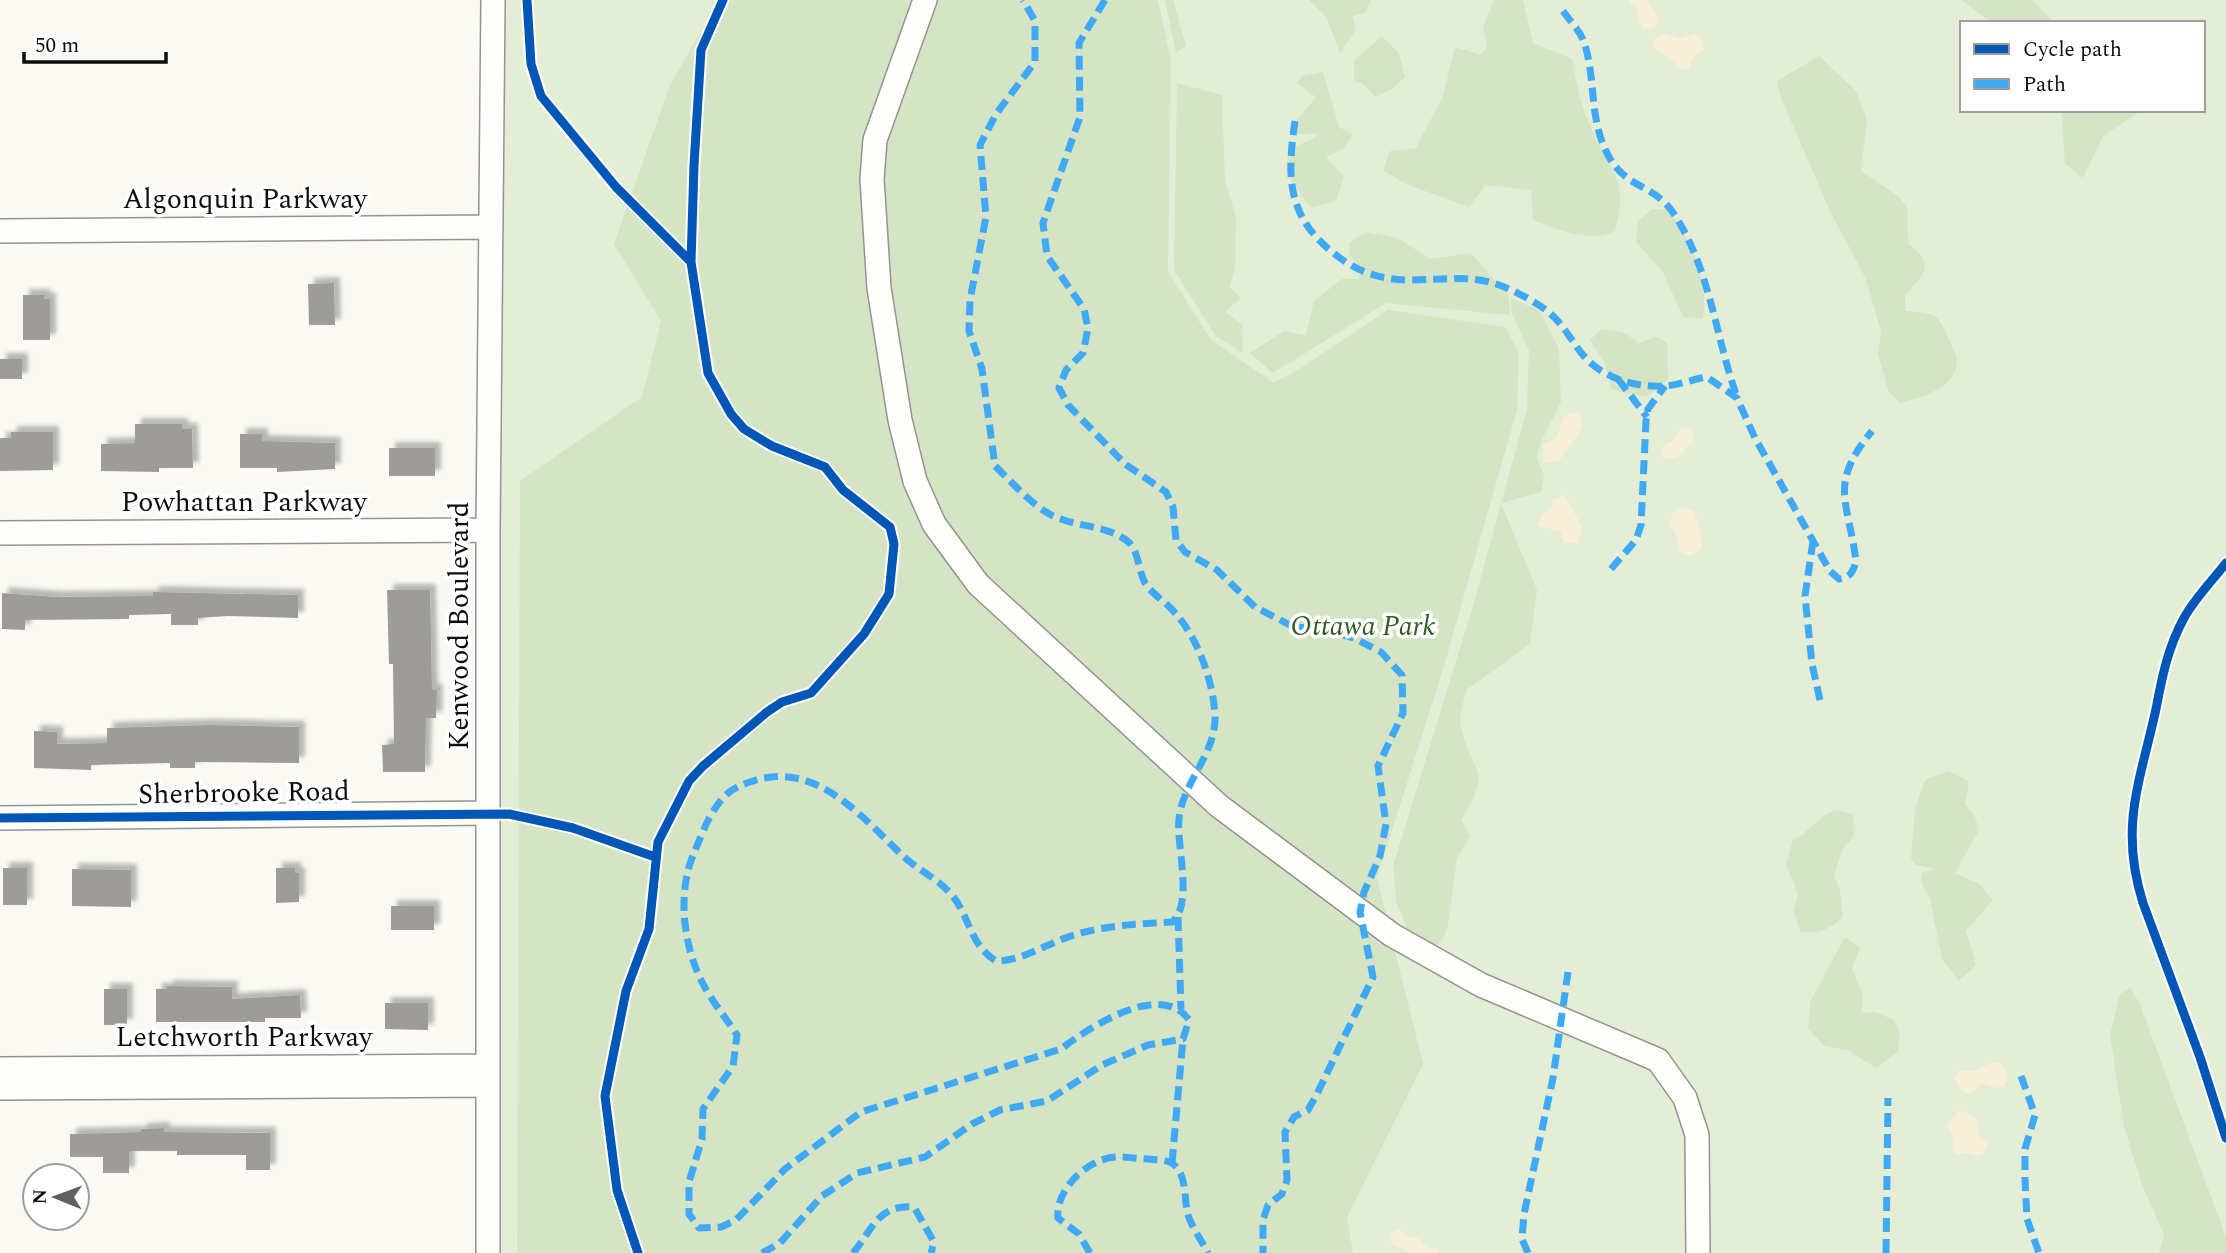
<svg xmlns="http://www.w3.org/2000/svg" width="2226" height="1253" viewBox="0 0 2226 1253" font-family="Spectral,serif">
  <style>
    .green { fill: #e4edd5; fill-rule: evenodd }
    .forest { fill: #d5e4c4 }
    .sand { fill: #f7efd8 }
    .building { fill: #9e9c98; filter: url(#shadow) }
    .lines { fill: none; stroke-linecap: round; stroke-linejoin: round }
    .minor-casing { stroke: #949391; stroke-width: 26 }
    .minor { stroke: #fefefd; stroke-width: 23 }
    .quiet { stroke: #3fa9f5; stroke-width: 7; stroke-dasharray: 14 7; stroke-linecap: butt }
    .cycleway-casing { stroke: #fff; stroke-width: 13 }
    .cycleway { stroke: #0057b8; stroke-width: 9 }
    .labels { text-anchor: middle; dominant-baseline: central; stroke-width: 7; stroke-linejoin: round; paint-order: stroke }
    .street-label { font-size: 28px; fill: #0d0d0d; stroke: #fff }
    .park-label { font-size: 28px; font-style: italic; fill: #325e25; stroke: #fff }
  </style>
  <defs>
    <filter id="shadow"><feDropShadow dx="6" dy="-6" stdDeviation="2" flood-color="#0004"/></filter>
  </defs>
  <rect width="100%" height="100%" fill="#faf9f3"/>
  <path class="green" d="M505,0H2226V1253H500V443ZM1962,23H2203V110H1962Z"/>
  <path class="forest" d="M719,0H1158L1171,62L1168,272L1211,340L1274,383L1304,366L1388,310L1505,327L1519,353L1517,410L1444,666L1377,878L1423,1064L1347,1217L1353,1253H517L520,481L642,397L661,321L614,244L670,85Z
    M1165,0H1173L1186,46L1176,53Z
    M1309,0H1371L1365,13L1352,16L1356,30L1340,53L1327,18Z
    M1494,0H1523L1533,43L1572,59C1576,81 1581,107 1591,128C1610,173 1630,176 1615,231C1591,243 1557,230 1533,220L1531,190L1485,185L1469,207L1406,184L1383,170L1390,151L1416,148L1443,96L1455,47L1481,55L1487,47L1483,27Z
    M1961,0H2032L2054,23H1993Z
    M1382,36L1399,53L1405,77L1392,89L1376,97L1363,84L1354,81V61Z
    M1819,56L1856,91L1867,120L1861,171L1898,196L1907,207L1908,244C1937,264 1924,274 1905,295V311C1934,313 1938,312 1949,340C1951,346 1957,354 1957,360C1958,388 1920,398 1900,403L1888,390L1878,354L1881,331L1865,277L1831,213L1781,98L1777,81Z
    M1323,72L1339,127L1353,134L1343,149L1326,157L1344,177L1336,201L1311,208C1301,190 1273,171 1294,149C1300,142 1311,142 1318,134H1294L1293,125L1316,97L1296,83L1303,76Z
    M1177,83L1222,95L1225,181L1236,217L1235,267L1230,288L1241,298L1225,312L1242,324L1243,353L1216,336L1174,270Z
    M2061,110H2140L2141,111L2103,136L2083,178L2065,164Z
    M1652,209H1668C1692,242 1708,276 1703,318L1683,317L1663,272L1636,242L1638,221Z
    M1366,232L1398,238L1430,259L1471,253L1508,296L1510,315L1386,303L1273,373L1250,353L1284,331L1306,335L1314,301L1342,279H1358L1361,272L1349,253V243Z
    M1511,298L1540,311L1559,349L1561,402L1541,441L1537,458L1544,476L1541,492L1501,503L1537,590L1530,644L1466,690C1464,701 1458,717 1461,728C1473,779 1494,764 1461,820L1470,836L1457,858L1447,931L1435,950L1410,937L1396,901L1393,866L1473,606L1527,409L1529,350L1512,314Z
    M1602,329L1625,333L1639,343L1655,337L1667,342L1668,379L1647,397L1612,390L1605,363L1590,340Z
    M1949,771L1969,782L1965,804L1975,817L1979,830L1955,873L1979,884L1993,900L1966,931L1976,965L1959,981L1942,959L1930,899L1921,883L1922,873L1936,869L1916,865L1911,859C1915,825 1911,811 1926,779Z
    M1835,810L1853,814L1854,836L1842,850L1834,876L1839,886L1843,915C1833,929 1817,935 1800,931L1794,912L1798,894L1786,864L1793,840C1810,832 1819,816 1835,810Z
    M1845,937L1860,947L1852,970L1863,995L1862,1013L1875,1012L1894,1020L1900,1034L1898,1052L1876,1068L1848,1050L1824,1046L1808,1028L1810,1002Z
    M2130,988L2139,1002L2226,1237V1253H2159L2164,1235L2141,1182L2124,1126L2110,1035L2120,994Z"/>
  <path class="sand" d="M1628,0H1646L1656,13L1657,24L1651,28H1642L1636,9Z
    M1662,33L1680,39L1695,33L1703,42L1704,50L1693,58L1689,68L1680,70L1671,59L1654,47V40Z
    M1573,412L1579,415L1583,427L1559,461L1543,463V445L1557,437L1563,417Z
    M1687,428L1693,432V441L1677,458H1663L1661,451L1666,443L1674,441L1680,429Z
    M1564,495L1582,526L1578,544L1564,542L1560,531L1538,526L1542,515L1553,507V500Z
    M1681,507L1694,511L1703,541L1701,549L1690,556L1679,551L1677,536L1669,523L1673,513Z
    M1992,1062L2000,1063C2009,1071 2010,1076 2004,1086L1995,1088L1982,1083L1969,1095L1960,1088L1955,1079L1958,1071H1975Z
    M1959,1110L1976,1117L1978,1134L1988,1144L1984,1153L1977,1156L1969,1153L1957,1154L1952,1149L1953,1136L1947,1126Z
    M1399,1229L1408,1236L1420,1239L1427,1248L1437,1249L1439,1253H1413L1392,1245L1391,1233Z"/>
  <path class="building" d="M334,283L335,325H309L308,284Z
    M23,295H45L44,299H50V340H23Z
    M0,359H22V379H0Z
    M135,424H182V429H192L193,468H159V472L101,471V444L135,443Z
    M11,432H53V470L0,471V438H11Z
    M240,434H262V441L335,443V469L277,472V468H240Z
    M389,448H435V476H389Z
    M387,590H430L432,690H437L436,718H426L425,772H383L382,745L394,744L393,664H389Z
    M153,592L298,595V618L228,616L198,618V625H171V614L129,615V619L25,620V630L2,629V593L56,597L153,596Z
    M208,725L299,727V763L195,762V768H170V763L91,765V770L34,768V731L57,732V744L107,743V728Z
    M3,868H27V905H3Z
    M276,868H295V873H299V902L276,903Z
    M72,869L131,870V907L72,906Z
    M391,906H434V930H391Z
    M167,986L232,987V999L300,995L301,1018H265V1022H156V989H167Z
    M104,989H127V1025H104Z
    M385,1003H428V1030L385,1029Z
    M164,1128V1132L270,1133V1170H246V1155H177V1151H129V1173H103V1157H70V1134L141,1132V1129Z"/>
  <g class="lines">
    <g class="minor-casing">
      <path id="minor" d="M925,0L875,140L872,179L879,288L900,420L915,481L934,524L978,584L1219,806L1392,935L1481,985L1658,1060L1685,1098L1697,1135L1698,1253
        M0,231L491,227
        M0,533L488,530
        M0,818L489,813
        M0,1069L488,1066
        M0,1088L488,1085
        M488,1253V530L493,0"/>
    </g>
    <use href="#minor" class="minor"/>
    <path class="quiet" d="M1105,0L1079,43L1080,117L1043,223L1047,256L1084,309L1088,328L1083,353L1066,370L1059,388L1068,405L1125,464L1166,492L1173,507L1176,540L1185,552L1217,570L1255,607L1294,627L1323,629L1354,638L1381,652L1402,675L1403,713L1378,766L1386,824L1380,856L1364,892L1360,912L1373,977L1317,1094L1308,1110L1294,1117L1285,1132L1287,1180L1282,1194L1268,1205L1263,1220V1253
      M1563,11C1570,21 1580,31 1584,42C1596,78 1589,116 1606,151C1624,190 1653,182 1674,214C1710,269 1715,334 1736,394
      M1295,121C1286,182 1288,220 1340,258C1360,273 1384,280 1410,280C1445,280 1475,273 1509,289C1524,296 1542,305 1554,317C1566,329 1573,343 1583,355C1602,378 1636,388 1665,386C1679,385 1693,379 1707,377L1737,398L1755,438L1830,571L1839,579C1851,577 1853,572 1856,561C1848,499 1828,485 1872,431
      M1618,379L1647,417
      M1813,541L1805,596L1812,664L1820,700
      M1611,569L1636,540L1641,525L1646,421L1648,409L1665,386
      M1178,917L1181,1009
      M2021,1076L2035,1115L2025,1149V1180L2027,1219L2039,1253
      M1172,1163L1183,1039
      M762,1253L780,1243L822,1196L857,1173L925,1157L972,1124L1000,1110L1047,1101L1102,1065L1148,1045L1183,1039L1189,1020C1161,980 1090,1027 1061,1049L861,1112L785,1169L736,1220L721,1227L699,1228L689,1214V1182L702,1139L703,1109L733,1066L737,1035C726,1018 711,1000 702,982C683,945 677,891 694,853C702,834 709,813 724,797C733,787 744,784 756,780C818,762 863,818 903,856C917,869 936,878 949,892C970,913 968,944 996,961C1023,961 1047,943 1074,935C1107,925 1138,924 1172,922C1194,905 1176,844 1179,819C1182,783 1217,753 1215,715C1213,681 1198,638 1175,613C1167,603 1152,594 1145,583C1138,570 1139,549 1126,540C1102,523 1071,528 1046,512C1028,501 1011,481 995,466L982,369L969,331L970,300L986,217L980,145L996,114L1035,62V21L1023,0
      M853,1253C873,1229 878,1204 914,1207L934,1242L931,1253
      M1090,1253L1079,1234L1058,1218C1055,1190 1087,1159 1115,1157C1125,1156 1137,1159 1148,1159C1158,1160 1171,1159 1177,1168C1187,1180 1184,1201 1188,1215C1192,1228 1202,1241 1208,1253
      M1528,1253L1522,1239L1524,1214L1553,1078L1568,972
      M1886,1253L1888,1098"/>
    <g class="cycleway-casing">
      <path id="cycleway" d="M527,0L531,64L541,96L616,187L691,262
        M2226,563C2212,581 2195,598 2184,618C2168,647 2162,677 2156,709C2140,782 2119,827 2143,903L2200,1057L2226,1138
        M0,818L509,814L573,828L655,857
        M638,1253L617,1190L605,1096L626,991L649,929L658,842L689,781L703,766L767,712L782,702L811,693L864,634L889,594L894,544L890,527L843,490L825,467L772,446L744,429L731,414L708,373L691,262L694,165L701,50L723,0"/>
    </g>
    <use href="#cycleway" class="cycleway"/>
  </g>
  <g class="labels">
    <g class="street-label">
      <text x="245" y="199">Algonquin Parkway</text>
      <text x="244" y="502">Powhattan Parkway</text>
      <text transform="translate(459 626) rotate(-90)">Kenwood Boulevard</text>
      <text transform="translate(244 793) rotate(-1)">Sherbrooke Road</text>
      <text x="244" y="1037">Letchworth Parkway</text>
    </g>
    <g class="park-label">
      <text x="1363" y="626">Ottawa Park</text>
    </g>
  </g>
  <rect x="1960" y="21" width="245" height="91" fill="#ffffff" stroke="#9e9e9e" stroke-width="2"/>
  <rect x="1974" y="44" width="35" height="10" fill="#0057b8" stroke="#9e9e9e" stroke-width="2"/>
  <text x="2023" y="56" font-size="21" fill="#0d0d0d">Cycle path</text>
  <rect x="1974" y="79" width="35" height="10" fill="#3fa9f5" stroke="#9e9e9e" stroke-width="2"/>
  <text x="2023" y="91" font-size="21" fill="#0d0d0d">Path</text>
  <g transform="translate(56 1197) rotate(271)"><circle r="33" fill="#ffffff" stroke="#9e9e9e" stroke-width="2"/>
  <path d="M0-5L12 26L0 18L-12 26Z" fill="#60605e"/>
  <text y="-10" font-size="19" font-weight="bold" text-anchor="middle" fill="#0d0d0d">N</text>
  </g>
  <path d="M24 52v10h142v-10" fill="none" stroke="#0d0d0d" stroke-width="3.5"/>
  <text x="35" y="52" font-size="21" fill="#0d0d0d" stroke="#ffffff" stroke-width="5" paint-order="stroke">50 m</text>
</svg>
